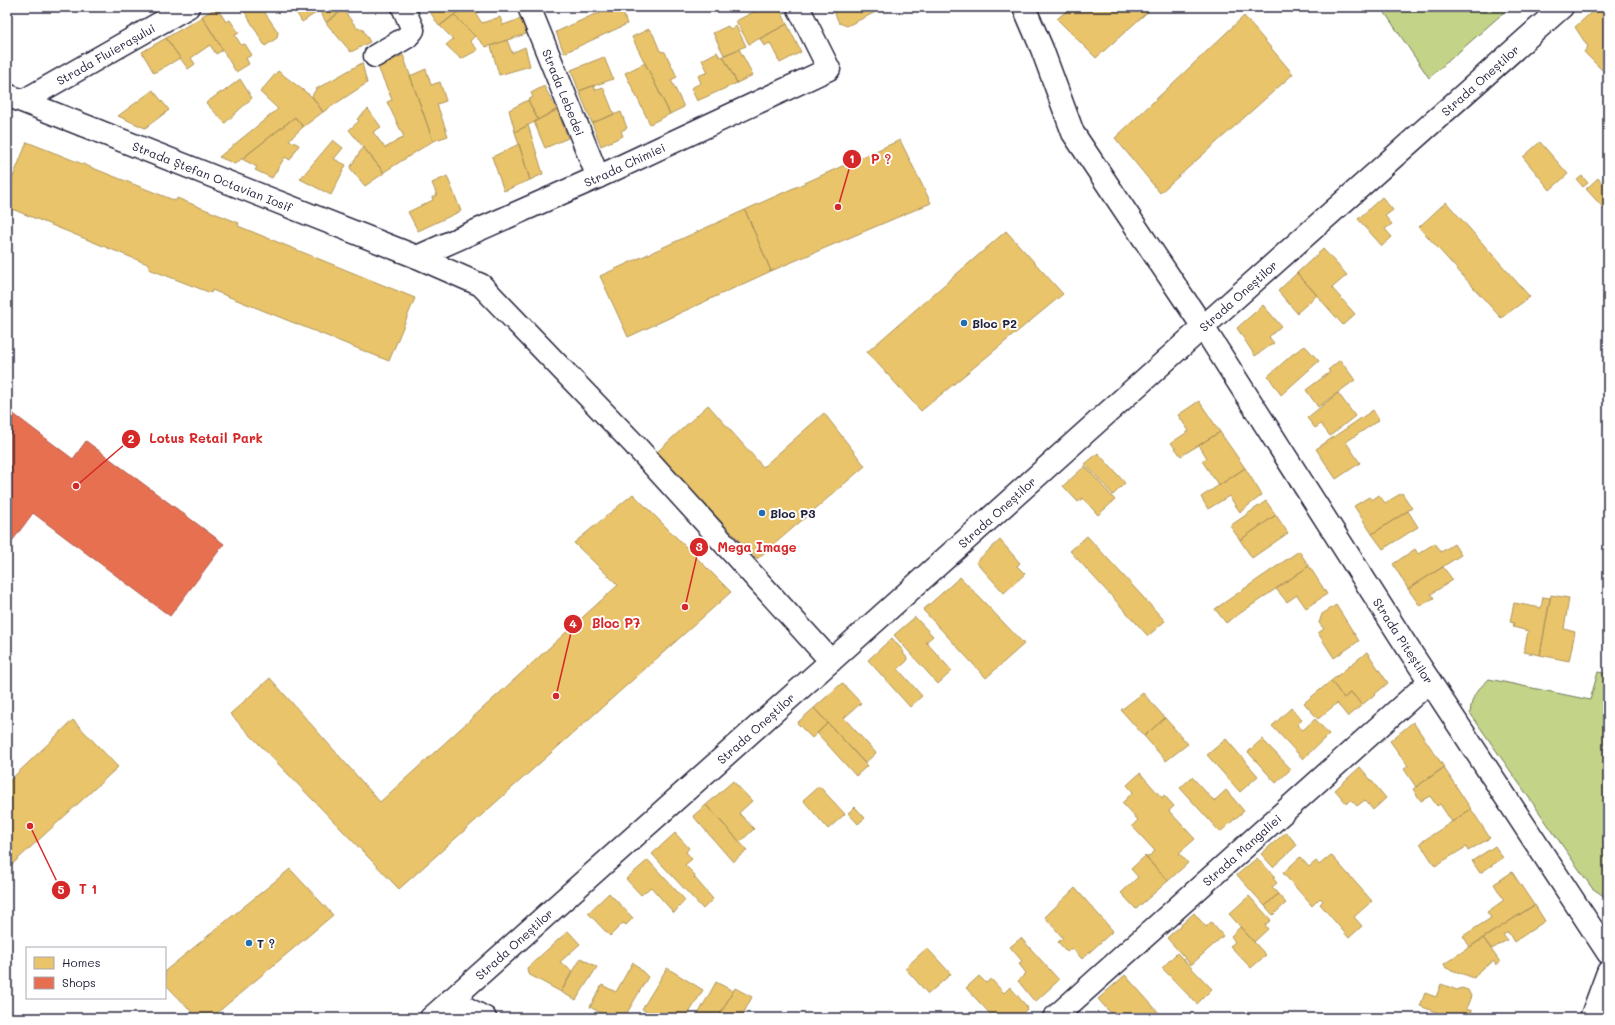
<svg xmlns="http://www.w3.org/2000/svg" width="1615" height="1025" viewBox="0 0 1615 1025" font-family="Mali,sans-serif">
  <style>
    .green { fill: #c3d387; stroke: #727a61 }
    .homes { fill: #e9c46a; stroke: #ad935c }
    .shops { fill: #e76f51; stroke: #ac584a }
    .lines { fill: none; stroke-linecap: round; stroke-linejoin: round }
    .minor-casing { stroke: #22223b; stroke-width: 25 }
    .major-casing { stroke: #22223b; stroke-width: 25 }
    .minor { stroke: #fff; stroke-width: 22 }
    .major { stroke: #fff; stroke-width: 22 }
    .poi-dot { fill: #1f6fb2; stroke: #fff; stroke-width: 1.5 }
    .labels { text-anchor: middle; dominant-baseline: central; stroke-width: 4; stroke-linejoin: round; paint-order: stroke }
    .street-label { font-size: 12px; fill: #22223b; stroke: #fff }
    .poi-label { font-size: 12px; font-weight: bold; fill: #22223b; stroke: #fff; text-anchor: start }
    .leader { fill: none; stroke: #d62828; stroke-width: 1.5 }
    .callout-dot { fill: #d62828; stroke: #fff; stroke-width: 1.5 }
    .mark-label { font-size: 12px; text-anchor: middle; font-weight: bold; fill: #fff }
    .callout-label { font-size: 13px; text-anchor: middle; font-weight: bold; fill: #d62828; stroke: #fff; stroke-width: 4; stroke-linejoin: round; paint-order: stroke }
  </style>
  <rect width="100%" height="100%" fill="#fff"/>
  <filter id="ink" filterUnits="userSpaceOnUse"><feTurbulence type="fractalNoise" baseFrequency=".025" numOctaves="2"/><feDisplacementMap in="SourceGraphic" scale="8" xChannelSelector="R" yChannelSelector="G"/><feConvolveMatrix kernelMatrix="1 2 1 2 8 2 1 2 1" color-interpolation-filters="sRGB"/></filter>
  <g filter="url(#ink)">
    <path class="green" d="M1381,7H1510L1429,78Z
      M1598,672L1608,674V899L1592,888L1470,713C1472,695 1476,691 1489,679L1590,700Z"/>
    <path class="homes" d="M242,7H261L278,32L277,38L265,46Z
      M293,7H316L319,11L302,22Z
      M317,7H346L326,22Z
      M427,7H464L439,26Z
      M464,7H485L476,14L482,23L500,17L503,25L526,17L532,32L486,47L454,15Z
      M598,7H621L627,24L564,53L556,32L595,14H600Z
      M763,7H779L787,24L749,44L736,21Z
      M832,7H886L847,26L839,23Z
      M1071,7H1153L1096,58L1057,19Z
      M217,8L226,22L230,20L239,33L235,35L241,45L245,44L252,55L246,58L249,64L236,72L202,16Z
      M1595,9L1608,12V70L1605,73L1584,52L1588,47L1575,27Z
      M343,10L358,29L362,28L370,42L351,52L326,23Z
      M454,15L475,36L470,41L478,50L461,59L446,45L453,39L440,26Z
      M1244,16L1293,74L1160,193L1115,138Z
      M202,17L223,50L216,54L210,45L191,58L195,64L188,69L166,38Z
      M787,24L801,52L780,63L770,43L764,46L760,39Z
      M728,26L730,29L736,26L746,46L724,55L713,33Z
      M649,29L653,34L660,51L665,52L677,77L671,80L684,107L670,114L632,37Z
      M166,38L180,58L154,73L142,52Z
      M507,40L512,53L525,47L530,66L499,75L491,46Z
      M739,49L753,75L737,83L723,56Z
      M717,52L720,57L723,56L737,83L697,101L691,88L701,83L698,76L708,72L702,60Z
      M403,55L433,141L384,172L349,130L359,121L357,119L368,109L381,127L373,132L385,148L404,137L387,102L392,100L378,67Z
      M604,57L613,79L579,91L571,70Z
      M362,63L367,83L323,112L312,96L316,89Z
      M645,63L670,114L650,124L625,73Z
      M426,69L431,85L440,82L446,101L437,104L448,136L433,141L410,76Z
      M278,71L312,97L323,112L303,127L295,117L235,164L219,157L278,109L260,92Z
      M240,79L252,98L225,123L206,103L221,92L222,93Z
      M594,85L595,90L603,87L614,114L592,123L579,91Z
      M544,86L557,110L538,120L528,100L533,97L531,93Z
      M153,90L169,110L145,128L118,116Z
      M528,100L538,120L515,132L509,110Z
      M557,109L568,138L545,148L534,122Z
      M621,112L627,128L621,131L623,136L601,146L592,123Z
      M295,117L303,127L289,140L299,145L290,160L285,157L272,178L255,170L257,167L242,159Z
      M528,125L543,174L530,180L515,132Z
      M333,140L343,148L334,159L346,165L331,195L300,179Z
      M900,140L931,203L771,271L745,210Z
      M27,142L176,201L177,198L239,223L238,226L415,298L389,361L212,290L211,293L149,269L150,265L7,207V192Z
      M1540,142L1568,174L1550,190L1523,157Z
      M519,144L530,180L504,191L492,157Z
      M363,147L384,173L365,186L350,168Z
      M447,176L461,211L418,231L408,212L433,200L432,197L437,195L432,183Z
      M1582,176L1588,183L1583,187L1577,180Z
      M1598,178L1602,183H1605L1608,180V213L1586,189Z
      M1382,197L1393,210L1385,216L1392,224L1385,229L1392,237L1382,246L1358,219Z
      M1446,202L1530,297L1501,318L1419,227Z
      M745,210L771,271L628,337L600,276Z
      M1006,231L1063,294L921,411L867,352Z
      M1323,249L1347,275L1332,288L1355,314L1343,325L1297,273Z
      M1297,273L1317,295L1297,313L1278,291Z
      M1263,305L1281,326L1269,337L1274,343L1255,356L1237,328Z
      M1305,346L1319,361L1281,395L1268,376L1294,353Z
      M1340,360L1355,380L1318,407L1306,390L1330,372L1328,370Z
      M1338,393L1355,416L1330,436L1321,424L1315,428L1307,418Z
      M1199,401L1220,432L1181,456L1171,443L1189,431L1178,415Z
      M708,405L763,467L824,413L865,466L757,559L656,453Z
      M1373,410L1379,420L1346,442L1360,463L1336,479L1316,449Z
      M1220,432L1245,468L1219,486L1202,461L1207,458L1199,445Z
      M1098,453L1125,483L1113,495L1085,464Z
      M1085,466L1115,500L1098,515L1083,498L1078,502L1063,486Z
      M1245,468L1262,495L1240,512L1229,496L1208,509L1201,497Z
      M1402,493L1412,508L1372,534L1354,506L1369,497L1372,500L1379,495L1385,503Z
      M633,494L731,592L399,889L230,714L270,678L380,802L618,585L574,543Z
      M1266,501L1276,515L1240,540L1230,526Z
      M1408,511L1418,527L1383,549L1372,534Z
      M1276,515L1288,533L1252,558L1240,540Z
      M1087,536L1165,621L1148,636L1070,551Z
      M1000,540L1020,563L1017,566L1025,574L1004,593L976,562Z
      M1435,543L1441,552L1454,544L1461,555L1408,589L1393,564L1415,549L1418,554Z
      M1299,551L1309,566L1226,623L1215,609Z
      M1309,566L1327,594L1306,608L1297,595L1287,602L1276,589Z
      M1443,567L1453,580L1431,594L1434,598L1420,606L1408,589Z
      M960,577L1024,644L986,678L923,610Z
      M1551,595L1569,598L1564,629L1575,632L1569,661L1540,655Z
      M1543,597L1550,598L1540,655L1524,652L1528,631L1513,627L1514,623L1510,622L1514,603L1541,608Z
      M1336,605L1359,641L1334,658L1318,633L1324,629L1319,623L1322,614Z
      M915,617L933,636L926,642L952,671L938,684L894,635Z
      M892,638L904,652L903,653L907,658V661L898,669L922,696L910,707L868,660Z
      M1367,652L1388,683L1362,705L1351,692L1344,698L1331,681Z
      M1331,681L1344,698L1351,692L1362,705L1348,717L1337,703L1318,719L1304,703Z
      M842,683L861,703L844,718L876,753L865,763L814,708Z
      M1143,693L1165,718L1144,736L1121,710Z
      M814,708L828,723L812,738L797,723Z
      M1291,708L1302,720L1297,725L1303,730L1315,719L1329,734L1303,759L1272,726Z
      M1165,718L1188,744L1166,761L1144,736Z
      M73,720L118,767L7,869V783Z
      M1413,722L1444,767L1416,787L1404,769L1408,766L1390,741Z
      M828,723L867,766L856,776L817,733Z
      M1226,739L1258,776L1240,792L1207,755Z
      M1262,739L1291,769L1276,783L1248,752Z
      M1360,767L1386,798L1373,810L1365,800L1357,806L1351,800L1347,804L1335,790Z
      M1444,768L1471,809L1452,822L1440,804L1437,806L1430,796L1421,801L1413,789Z
      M1140,773L1162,798L1164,795L1174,806L1169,811L1195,839L1179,853L1188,863L1168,881L1145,857H1148L1155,851L1132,826L1138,820L1122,803L1133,792L1127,785Z
      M1192,777L1214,801L1226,790L1244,811L1220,832L1180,788Z
      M733,781L752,801L739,813L754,829L740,842L706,805Z
      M819,786L845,814L828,829L803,800Z
      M706,805L747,850L733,862L693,816Z
      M855,807L865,818L858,824L848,813Z
      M1471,809L1490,838L1468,851L1466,847L1435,866L1420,843Z
      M1286,832L1297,845L1273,867L1261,854Z
      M675,833L689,848L686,852L692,859L685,865L695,875L694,877L713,899L703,909L652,854Z
      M1495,846L1503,858L1480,873L1472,861Z
      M1331,855L1372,901L1354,917L1362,926L1349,938L1320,904L1323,901L1320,898L1312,906L1283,873L1300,857L1309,867L1316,861L1319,865Z
      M1145,856L1168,881L1136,909L1121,893L1138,877L1131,869Z
      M1257,858L1275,877L1273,878L1277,883L1272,887L1278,894L1265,906L1237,875Z
      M648,860L685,900L674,913L651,887L641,895L626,879Z
      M290,869L333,915L211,1018H198L165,984V971Z
      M1512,872L1534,905L1470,947L1463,936L1491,918L1487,912L1504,900L1494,884Z
      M1075,888L1113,931L1082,959L1072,948L1067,952L1058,942L1063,938L1045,917Z
      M609,893L633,918L626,925L623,923L610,936L588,913Z
      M1278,894L1286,903L1273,915L1265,906Z
      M1249,896L1271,920L1265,925L1268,929L1254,942L1229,914Z
      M1535,905L1545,921L1514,942L1508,932L1503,935L1507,940L1492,949L1483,938Z
      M1194,913L1206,927L1211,922L1223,936L1191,965L1167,938Z
      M1240,927L1266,955L1251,968L1230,946L1235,942L1231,936Z
      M568,931L580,944L560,962L572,971L561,992L528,974L527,968Z
      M1021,938L1059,980L1035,1002L1018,981L1026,973L1019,964L1022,961L1010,947Z
      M1483,938L1500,962L1496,965L1493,961L1491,963L1480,970L1474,978L1446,968L1444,964Z
      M927,948L951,974L928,994L905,968Z
      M1177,953L1212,989L1197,1004L1162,968Z
      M581,958L597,967L576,1000L561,992Z
      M633,962L648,977L624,1018H610L590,1007L602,985L616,992Z
      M667,968L703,990L686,1018H646L649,1013L642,1009Z
      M1125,975L1160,1014L1155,1018H1115L1098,999Z
      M979,976L986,983L991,979L1004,993L1010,987L1028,1008L1018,1018H994L966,988Z
      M716,982L733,991L718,1018H696Z
      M1441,984L1457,990L1462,988L1468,990L1471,996L1466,1009L1472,1011L1470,1018H1451L1420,1006L1425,993L1436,997Z
      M735,988L752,997L741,1018H718Z"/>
    <path class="shops" d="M7,409L73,459L86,441L224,544L170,616L33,513L7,548Z"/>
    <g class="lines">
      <g class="minor-casing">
        <g id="minor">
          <path id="s1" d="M529,7L598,177"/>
          <path id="s2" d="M1024,7L1042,49L1073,133L1203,327L1404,642L1608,953"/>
          <path d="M375,56L407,37L413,30L403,7"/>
          <path id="s3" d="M7,95L417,257L481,285L633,443L831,661"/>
          <path id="s4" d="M23,101L188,7"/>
          <path id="s5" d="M417,257L598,177L829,69L798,7"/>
          <path d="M451,1000L485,1018"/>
          <path id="s6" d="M431,1018L831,661L1203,327L1562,7"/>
          <path id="s7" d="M1054,1018L1430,681"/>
        </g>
      </g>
      <g class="major-casing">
        <path id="major" d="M1591,1018L1608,972"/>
      </g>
      <use href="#minor" class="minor"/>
      <use href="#major" class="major"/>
    </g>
  </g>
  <g class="poi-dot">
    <circle cx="964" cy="323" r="4"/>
    <circle cx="762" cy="513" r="4"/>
    <circle cx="249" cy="943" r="4"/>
  </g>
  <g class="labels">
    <g class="street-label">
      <text stroke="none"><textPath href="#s4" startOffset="95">Strada Fluierașului</textPath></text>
      <text stroke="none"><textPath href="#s6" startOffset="1407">Strada Oneștilor</textPath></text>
      <text stroke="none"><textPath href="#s1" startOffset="92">Strada Lebedei</textPath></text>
      <text stroke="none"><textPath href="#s5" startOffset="227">Strada Chimiei</textPath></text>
      <text stroke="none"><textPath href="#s3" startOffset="221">Strada Ștefan Octavian Iosif</textPath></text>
      <text stroke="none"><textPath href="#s6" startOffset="1083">Strada Oneștilor</textPath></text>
      <text stroke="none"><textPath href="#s6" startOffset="759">Strada Oneștilor</textPath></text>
      <text stroke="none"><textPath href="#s2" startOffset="741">Strada Piteștilor</textPath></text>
      <text stroke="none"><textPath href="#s6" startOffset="435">Strada Oneștilor</textPath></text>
      <text stroke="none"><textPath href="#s7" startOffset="252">Strada Mangaliei</textPath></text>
      <text stroke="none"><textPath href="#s6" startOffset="111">Strada Oneștilor</textPath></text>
    </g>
    <g class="poi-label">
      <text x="972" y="323">Bloc P2</text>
      <text x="770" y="513">Bloc P3</text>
      <text x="257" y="943">T ?</text>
    </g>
  </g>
  <path class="leader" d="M838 207L852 159M76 486L131 439M685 607L699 547M556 696L573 624M30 826L61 890"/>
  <g class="callout-dot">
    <circle cx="838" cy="207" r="4"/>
    <circle cx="76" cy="486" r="4"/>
    <circle cx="685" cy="607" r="4"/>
    <circle cx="556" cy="696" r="4"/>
    <circle cx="30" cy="826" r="4"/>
    <circle cx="852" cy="159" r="10"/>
    <circle cx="131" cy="439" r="10"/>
    <circle cx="699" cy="547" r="10"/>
    <circle cx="573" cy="624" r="10"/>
    <circle cx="61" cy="890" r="10"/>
  </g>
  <g class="mark-label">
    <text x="852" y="163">1</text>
    <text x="131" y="443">2</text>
    <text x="699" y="551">3</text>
    <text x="573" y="628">4</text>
    <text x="61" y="894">5</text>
  </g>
  <g class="callout-label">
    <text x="881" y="164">P ?</text>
    <text x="206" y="443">Lotus Retail Park</text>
    <text x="757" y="552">Mega Image</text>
    <text x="616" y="628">Bloc P7</text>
    <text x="88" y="894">T 1</text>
  </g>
  <rect width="1615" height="1025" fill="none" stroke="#fff" stroke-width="24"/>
  <rect x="12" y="12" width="1591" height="1001" fill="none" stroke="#22223b" stroke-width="1.5" filter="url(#ink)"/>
  <rect x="26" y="947" width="140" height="52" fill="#ffffff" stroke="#a7a7b1"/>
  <rect x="34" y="957" width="20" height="12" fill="#e9c46a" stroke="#a7a7b1"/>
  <text x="62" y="967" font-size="12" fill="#22223b">Homes</text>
  <rect x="34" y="977" width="20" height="12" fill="#e76f51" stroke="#a7a7b1"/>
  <text x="62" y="987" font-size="12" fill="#22223b">Shops</text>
</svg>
